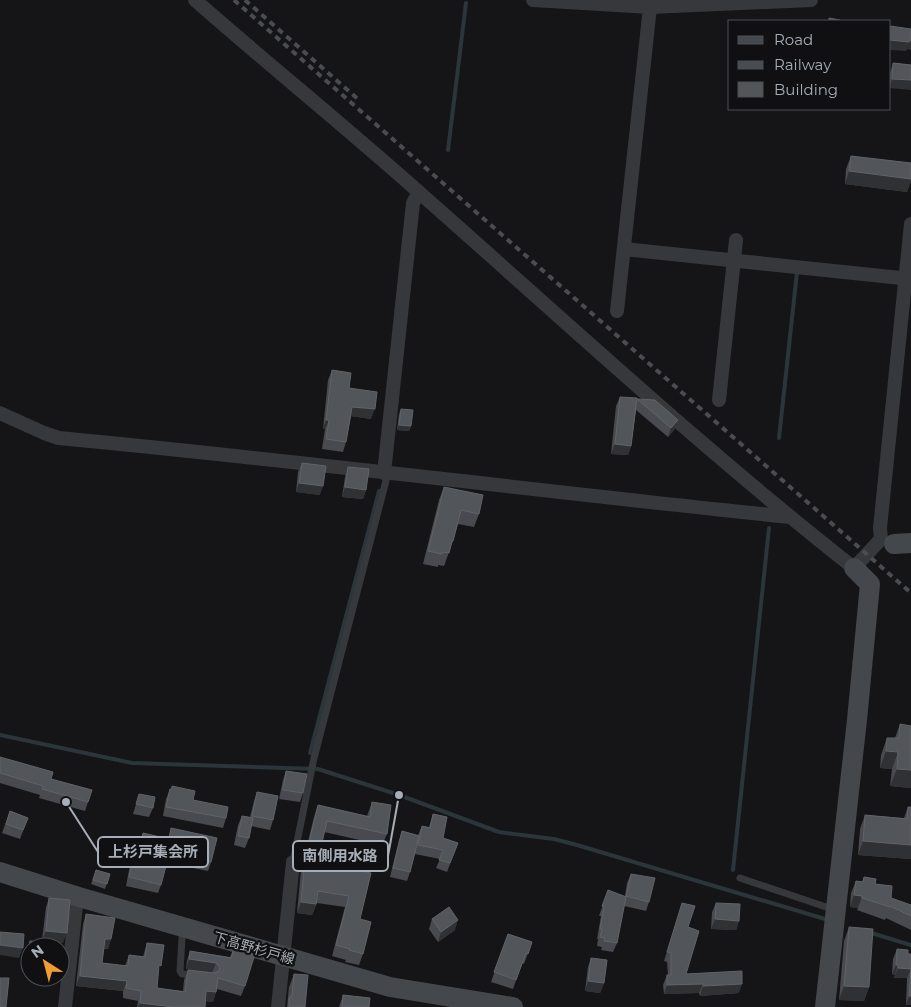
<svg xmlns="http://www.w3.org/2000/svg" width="911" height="1007" viewBox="0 0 911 1007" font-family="Montserrat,'Noto Sans JP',sans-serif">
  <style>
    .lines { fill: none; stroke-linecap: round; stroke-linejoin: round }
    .stream { stroke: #2b353a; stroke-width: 4 }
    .lane { stroke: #36383c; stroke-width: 7 }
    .street { stroke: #36383c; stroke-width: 14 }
    .secondary { stroke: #44474c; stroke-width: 20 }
    .rail { stroke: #494c51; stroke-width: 4; stroke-dasharray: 6 5; stroke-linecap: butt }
    .wall { fill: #484a4f }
    .shaded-wall { fill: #2f3134 }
    .building { fill: #52555a; stroke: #606369 }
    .labels { text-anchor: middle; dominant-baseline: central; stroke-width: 4.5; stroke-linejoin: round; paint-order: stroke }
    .street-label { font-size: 14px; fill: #a7aeb7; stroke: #101012 }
    .leader { fill: none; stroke: #a7aeb7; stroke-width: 2 }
    .callout-dot { fill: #a7aeb7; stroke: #101012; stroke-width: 2 }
    .callout { fill: #101012; stroke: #a7aeb7; stroke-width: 2 }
    .callout-label { font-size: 15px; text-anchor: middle; font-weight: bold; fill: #a7aeb7 }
  </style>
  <rect width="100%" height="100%" fill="#151517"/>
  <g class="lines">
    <path class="stream" d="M448,150L466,3
      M779,438L797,272
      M0,735L132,763L318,769L399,795L499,832L554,839L577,845L825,919
      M310,753L379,491
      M733,870L769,528
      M868,932L911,945"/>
    <path class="lane" d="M293,862L314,758L388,473
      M740,878L835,910
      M184,930L182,938L180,971L182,974L194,975"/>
    <path class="street" d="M195,0C269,65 347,128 421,194C564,320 704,450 854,568L881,539
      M533,0L650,7L811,0
      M624,249L911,279
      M617,311L650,7
      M719,400L736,240
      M0,413L44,433L59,438C303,461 546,492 790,517
      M384,473L413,203L419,192
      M881,539L880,528L911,224
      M65,1007L76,906L79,897
      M278,1007L293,862"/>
    <path class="secondary" d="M894,544L911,543
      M0,872L79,897L390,987L513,1007
      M825,1007L857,720L870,584L854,568"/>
    <path class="rail" d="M234,0L911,593
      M245,0L360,101"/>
  </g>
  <path class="wall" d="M893,63L911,65L890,88V73Z
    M851,156L911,179L907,192L845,184L846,169Z
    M332,370L349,388L371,419L351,416L346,442L343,452L322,449L325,429H323L328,380Z
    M620,397L637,401V399L678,420L674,430L668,437L636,410L631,446L628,455L611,454L616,406Z
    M401,409L411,426L409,431L397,430L399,414Z
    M302,463L320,495L296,492L298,472Z
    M348,467L366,490L363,499L342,497L345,477Z
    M444,487L479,514L474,527L458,524L453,541L444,566L438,565V567L423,564L439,500Z
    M900,724L911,726V788L890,786L892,769L880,768L881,755L887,738H895Z
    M0,757L51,779L88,802L85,811L39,798L40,795L0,783Z
    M286,771L303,793L300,802L279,799L283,780Z
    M172,786L193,800L226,818L223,828L163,816L166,799L170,789H171Z
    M257,792L273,820L270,830L251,826L249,838L245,848L234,845L238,825L242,816L250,817L254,801Z
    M139,794L153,808L149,817L133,814Z
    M372,802L387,834L382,845L324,832L318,860L351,869L360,919L363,954L359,965L345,962L346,960L332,956L345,907L317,903L312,915L297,913L301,870L314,817L318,805L367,816Z
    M908,807H911V859L858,855L860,829L865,815L904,818Z
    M10,811L28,818L20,839L2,833Z
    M433,814L443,838L458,843L447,872L436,868L440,859L415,854L410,872L407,881L390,877L399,840L402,831L418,835L422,826L429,827Z
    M171,828L211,862L208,871L167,863L161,885L158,893L126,886L129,870L132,861L134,862L143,833L168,839Z
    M96,870L110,874L105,889L91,884Z
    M631,874L649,902L646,911L624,906L617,943L613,952L601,950L602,947L597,946L598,939H597L601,916H599L608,890L625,896L627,883Z
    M864,877L875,884L891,898L911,905V930L886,918L885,920L857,910L858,908L850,907L851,893L856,881L862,882Z
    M49,898L63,943L42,940L46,907Z
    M682,903L688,927L686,974L739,993L700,996L699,993L664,994L663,985L667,975H668L667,962L664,961Z
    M716,903L739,921L736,930L711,929L712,912Z
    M86,914L111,939L108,949H104L102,963L125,966L129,955L143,957L144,953L147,943L158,973L157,988L183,991L184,980L188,970L212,973L186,969L187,961L190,951L230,957L234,948L245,986L241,996L217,989L213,1002L206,1001L205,1007H137L138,1001L123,998V991L76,986L83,924Z
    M432,919L455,930L438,942L429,929Z
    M849,927L869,987L864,1001L839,1000L844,941Z
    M508,934L532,942L524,964L522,963L513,989L491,982Z
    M30,941V969L24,968L26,950Z
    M897,949L908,954H911V1005H906L907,978H894L895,975L892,974L893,959Z
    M591,958L604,983L600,993L585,991L588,967Z
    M294,974L305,1007H287L289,987Z
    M343,995L369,1007H339Z"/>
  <path class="shaded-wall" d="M890,40H911V50L907,49L906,51L890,50Z
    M892,79L911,80V90L890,88V85Z
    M849,171L911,179V181L907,192L845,184Z
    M352,407L375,409L371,419L349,416Z
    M326,420H329L325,429H323Z
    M678,420L674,430L668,437L671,428Z
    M399,425L411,426L409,431L397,430Z
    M615,444L631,446L628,455L611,454Z
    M299,483L323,486L320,495L296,492Z
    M345,487L366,490L363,499L342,497Z
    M886,751L898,752L892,769L880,768Z
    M897,769L911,770V788L890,786Z
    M863,841L911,845V859L858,855Z
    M854,895L862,896L858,908L850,907Z
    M301,902L316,904L312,915L297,913Z
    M715,919L739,921L736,930L711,929Z
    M458,920L455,930L438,942L441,932Z
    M46,931L67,933L63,943L42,940Z
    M105,939H111L108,949L101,948Z
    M0,945L23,948L19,958L0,955Z
    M28,959H30V969L24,968Z
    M189,959L216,963L212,973L186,969Z
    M896,965H898L895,975L892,974Z
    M898,968L911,969L907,978H894Z
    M80,976L127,981L123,991L76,986Z
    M588,981L604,983L600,993L585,991Z
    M703,984L699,993L664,994L667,985Z
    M742,984L739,993L700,996L703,986Z
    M844,986L869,987L864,1001L839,1000Z
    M206,991L216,992L213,1002L203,1001Z
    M909,996H911V1005H906Z
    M140,1003L174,1007H138Z"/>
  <path class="building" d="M829,18L840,20V21H829Z
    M890,26L911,29V40H910L909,42L890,40Z
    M893,63L911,65V80L892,79Z
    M851,156L911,163V179L849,171Z
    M332,370L351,373L349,388L377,392L375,409L352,407L346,442L326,439L329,420H326Z
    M620,397L637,398L631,446L615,444Z
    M637,399L655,400L678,420L671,428Z
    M401,409L413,410L411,426L399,425Z
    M302,463L326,466L323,486L299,483Z
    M348,467L369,469L366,490L345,487Z
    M444,487L483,495L479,514L461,510L453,541H452L449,553L443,552L442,554L428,551Z
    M900,724L911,726V770L897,769L898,752L886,751L887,738H899Z
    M0,757L53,772L51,779L92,790L88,802L42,789L43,786L0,773Z
    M286,771L307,774L303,793L283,790Z
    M172,786L195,791L193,800L228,807L226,818L166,807L170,789H172Z
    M257,792L278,796L273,820L252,816Z
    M139,794L155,797L153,808L136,804Z
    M372,802L391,805L387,834L327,821L318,860L352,865L351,869L371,873L360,919L371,922L363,954L349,950L350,949L336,945L349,896L318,891L316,904L301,902L305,859L318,805L370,817Z
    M908,807H911V845L863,841L865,815L907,819Z
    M10,811L28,818L23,830L6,824Z
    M433,814L447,817L443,838L458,843L450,863L439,860L443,850L418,845L422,826L430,828Z
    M242,816L253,818L249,838L238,836Z
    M171,828L217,838L211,862L169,854L161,885L129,877L132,861L135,862L143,833L169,839Z
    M402,831L419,836L410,872L393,868Z
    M96,870L110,874L107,884L93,880Z
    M631,874L655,878L649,902L626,896Z
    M864,877L876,879L875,884L892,886L891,898L911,905V916L890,906V907L862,898V896L854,895L856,881L863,882Z
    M608,890L626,897L617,943L604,941L605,938L600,937L602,929H600L604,907L602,906Z
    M49,898L70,900L67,933L46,931Z
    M682,903L695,906L688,927L699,931L686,974L742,971V984L703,986V984L667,985V975H671V953L667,952Z
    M716,903L740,904L739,921L715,919Z
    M449,907L458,920L441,932L432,919Z
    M86,914L115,918L111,939H105L102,963L128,966L129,955L145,957L147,943L164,945L161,966L159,965L157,988L185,992L188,970L214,973L219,971L220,967L216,963L189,959L190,951L231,958L234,948L255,954L245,986L218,978L216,992L206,991L205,1007H174L140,1003L141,991L126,988L127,981L80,976Z
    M849,927L873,929L869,987L844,986Z
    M0,932L24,934L23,948L0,945Z
    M508,934L532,942L528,954L526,953L516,980L494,972Z
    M30,941L46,942V947H30V959H28Z
    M897,949L908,950V954H911V996H909L911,969L898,968V965H896Z
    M591,958L607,960L604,983L588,981Z
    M294,974L308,975L305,1007H289V999L292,995Z
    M0,978H9L6,1007H0Z
    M343,995L370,998L369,1007H342Z"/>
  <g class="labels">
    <g class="street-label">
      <text transform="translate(254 948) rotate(16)">下高野杉戸線</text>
    </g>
  </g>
  <path class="leader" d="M66 802L98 852M399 795L388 856"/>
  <g class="callout-dot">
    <circle cx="66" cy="802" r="5"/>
    <circle cx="399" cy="795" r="5"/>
  </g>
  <g class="callout">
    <rect x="98" y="837" width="110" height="30" rx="5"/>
    <rect x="293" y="841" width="95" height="30" rx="5"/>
  </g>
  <g class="callout-label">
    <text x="153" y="857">上杉戸集会所</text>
    <text x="340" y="861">南側用水路</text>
  </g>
  <rect x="728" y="20" width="162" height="90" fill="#101012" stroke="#4c4f54"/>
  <rect x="738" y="36" width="25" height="8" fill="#44474c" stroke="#4c4f54"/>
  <text x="774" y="45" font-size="15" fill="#a7aeb7">Road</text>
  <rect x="738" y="61" width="25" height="8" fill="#494c51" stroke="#4c4f54"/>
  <text x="774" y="70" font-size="15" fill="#a7aeb7">Railway</text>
  <rect x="738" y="82" width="25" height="15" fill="#52555a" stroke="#4c4f54"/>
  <text x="774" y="95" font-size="15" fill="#a7aeb7">Building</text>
  <g transform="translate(45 962) rotate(324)"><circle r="24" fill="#101012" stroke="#4c4f54"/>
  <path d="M0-4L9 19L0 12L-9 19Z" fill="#ee9c36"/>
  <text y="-8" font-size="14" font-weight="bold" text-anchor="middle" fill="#a7aeb7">N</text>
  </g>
</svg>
